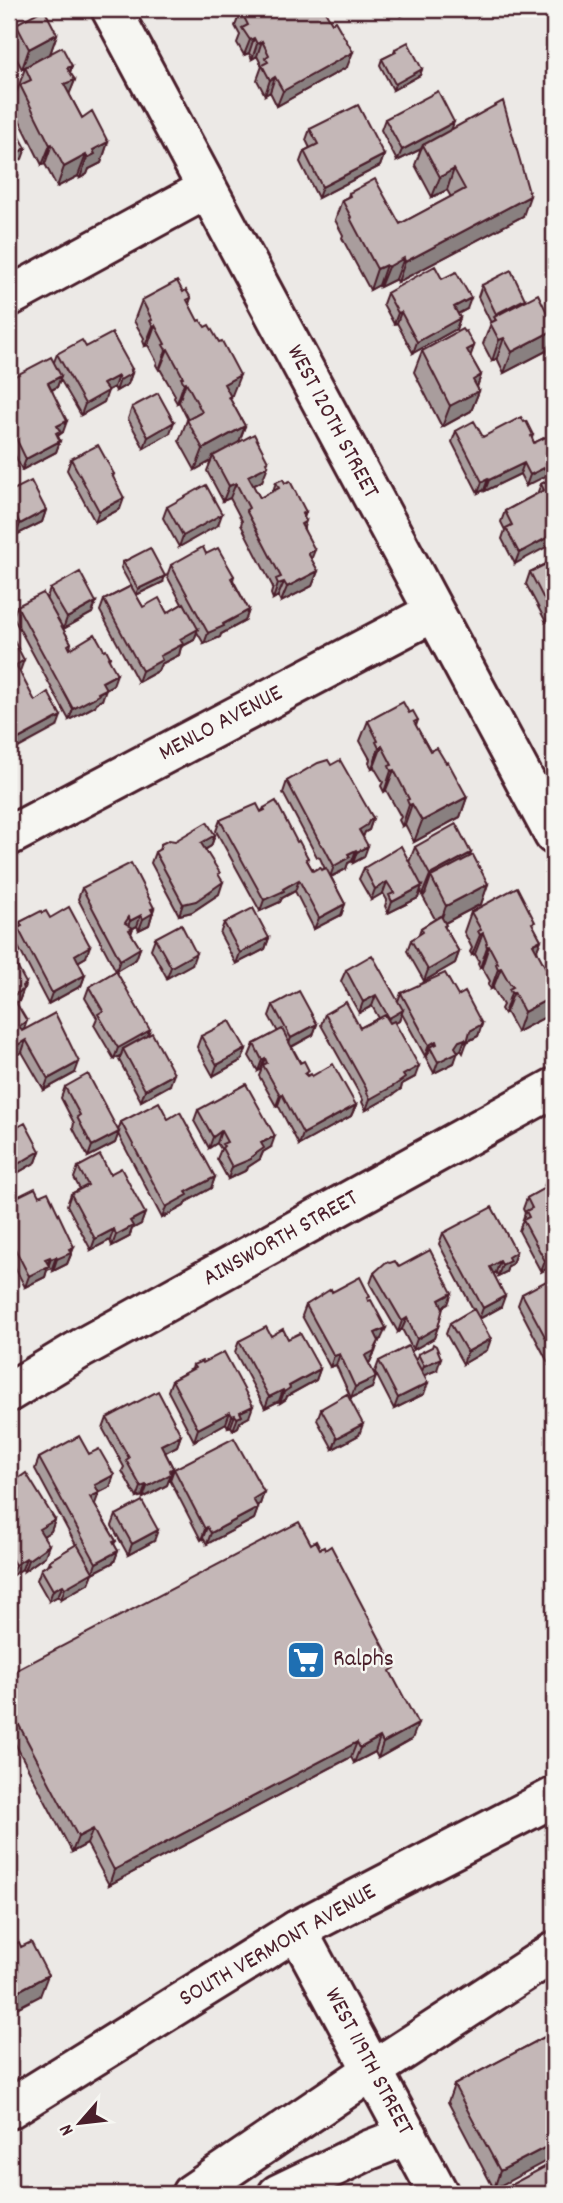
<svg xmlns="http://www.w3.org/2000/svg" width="563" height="2203" viewBox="0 0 563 2203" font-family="Dekko,sans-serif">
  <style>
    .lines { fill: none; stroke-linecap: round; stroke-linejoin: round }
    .minor-casing { stroke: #4a1f2b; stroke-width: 44 }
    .major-casing { stroke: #4a1f2b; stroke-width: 44 }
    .minor { stroke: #f6f6f2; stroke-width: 38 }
    .major { stroke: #f6f6f2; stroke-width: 38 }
    .wall { fill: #a99d9d; stroke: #4a1f2b; stroke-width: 2 }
    .shaded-wall { fill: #898080; stroke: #4a1f2b; stroke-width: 2 }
    .building { fill: #c4b7b7; stroke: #4a1f2b; stroke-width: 2 }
    .labels { text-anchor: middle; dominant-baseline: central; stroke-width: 5; stroke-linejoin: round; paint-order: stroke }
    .street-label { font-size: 24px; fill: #4a1f2b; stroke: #f6f6f2 }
    .poi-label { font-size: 24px; fill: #4a1f2b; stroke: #f6f6f2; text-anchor: start }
  </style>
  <rect width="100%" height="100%" fill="#ece9e6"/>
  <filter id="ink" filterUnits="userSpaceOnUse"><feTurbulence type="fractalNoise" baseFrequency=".0143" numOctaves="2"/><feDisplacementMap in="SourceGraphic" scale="14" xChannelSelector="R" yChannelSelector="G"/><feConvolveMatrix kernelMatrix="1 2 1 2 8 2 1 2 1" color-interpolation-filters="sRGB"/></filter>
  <g filter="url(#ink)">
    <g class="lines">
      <g class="minor-casing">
        <path id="minor" d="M111,9L554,835
          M9,297L207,189
          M9,836L434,612
          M9,1392L82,1348L554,1088
          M297,1930L439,2194"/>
      </g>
      <g class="major-casing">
        <path id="major" d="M9,2109L297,1930L554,1797
          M191,2194L373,2070L554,1952
          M278,2194L369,2150L408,2135"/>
      </g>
      <use href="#minor" class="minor"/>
      <use href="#major" class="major"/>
    </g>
    <path class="wall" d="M220,9H235L223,15Z
      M246,9H326L325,11L347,67L277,106L270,92L265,95L257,80L262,66L257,56L252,59L249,53L244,55L237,43L240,35L235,26L241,11Z
      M397,9H414L401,16Z
      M16,24L57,34L50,54L72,66L70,73L75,80L69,94L82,118L108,142L101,163L89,169L87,174L80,178L78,176L57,187L45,164L42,165L12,105L25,68L22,69L9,45Z
      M395,49L422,69L420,75L393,90L380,65L382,59L393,54Z
      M385,119L452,129L523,216L398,282L396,279L380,287L379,285L370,290L342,238L343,235L335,220L342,200L348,197L349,193L400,224L451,197L447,190L432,197L415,165L421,149L397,161L381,130Z
      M310,129L384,155L380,166L318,198L300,162L304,151L310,148L306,140Z
      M442,279L467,309L458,314L460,318L456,329L413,353L397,323L394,324L383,304L387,293Z
      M482,285L525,299L524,301L554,327V367L547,352L548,350L504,373L497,358L492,361L483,344L491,323L478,297Z
      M183,292L191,298L189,304L232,395L230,399L245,426L239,442L267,464L262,481L253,486L260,498L273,491L276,482L285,483L306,512L304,517V529L311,559L318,571L312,586L281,602L278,596L273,599L271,594L273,587L241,525L242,521L230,498L223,501L207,471L211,461L195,470L179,441L187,420H188L179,402L177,403L174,398L175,395L160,369L159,370L156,365L157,362L148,345L145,346L143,341L144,338L134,321L142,300Z
      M474,346L470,356L481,375L477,387L479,391L471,411L442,427L414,372L422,351Z
      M86,347L132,369L131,371L132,373L128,384L116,391L114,387L107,391L104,402L81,415L60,379L57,387L52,390L63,432L58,436L60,441L56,452L22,470L9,443V379L54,362L57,354Z
      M132,407L170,433L144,448L128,419Z
      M456,431L483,437L533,435L532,438L534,443L554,433L526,486L520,474L485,491L484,490L478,493L452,442Z
      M71,459L114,474L113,477L120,509L95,522L67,470Z
      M554,477L515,564L502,539L505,530L501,522L505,511L537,494L541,484Z
      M9,492L46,510L42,522L16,535L9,521Z
      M167,507L218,525L179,547L163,518Z
      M206,554L234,576L233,580L249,610L245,621L221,634L220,637L204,644L197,632L194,640L181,647L179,655L161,664L158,671L138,682L100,611L104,600L131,586L121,568L123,562L163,582L136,595L143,607L167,613L182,604L167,576L171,565Z
      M554,560V623L550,625L548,621L546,622L526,584L530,572Z
      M50,589L96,602L92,613L63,629L71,643L70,649L104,650L110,657L109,660L113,685L105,689L102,700L96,703L95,706L69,720L13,617L17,606L46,600Z
      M409,713L418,720L416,726L430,751L446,763L467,797L460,817L414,842L405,824L402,826L399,820L401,817L386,790L384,792L381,786L383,782L374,767L372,768L369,763L370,759L360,741L368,721Z
      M331,765L373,818L369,830L365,832L363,837L364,857L353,863L352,861L348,863L346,869L331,877L345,904L341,915L314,929L295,891L282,898L280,902L260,911L216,831L220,820L261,812L264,808L297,842L308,858L307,860L313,871L325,869L320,858L317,857L283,793L287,781Z
      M215,835L211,846L205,850L219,876V894L192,912L179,915L151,863L155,852L159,850L161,844Z
      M415,847L470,856L488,884L481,904L445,923V928L459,952L455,963L424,981L407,951L411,940L418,936L421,928L435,919L423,897L425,894L422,895L420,891L418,898L388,913L385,906L387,900L383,893L371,900L359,879L364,868L409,862Z
      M82,888L154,908L149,925L139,930L137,926L133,928L131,934L140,948L136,959L116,971L148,1035L170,1085L141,1101L119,1060L121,1055L114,1059L94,1025L97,1018L85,998L89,987L116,971L78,899Z
      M471,912L533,926L541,940L537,950L553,1013L517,1032L506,1012L504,1014L501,1009L503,1005L493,988L491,989L488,985L490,981L482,967L480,968L478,964L479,961L475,954L472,955L470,952L472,948L464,932Z
      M42,913L50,918L86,957L78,962L85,975L81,986L48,1004L14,939L20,922Z
      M224,923L269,938L265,949L236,964L220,934Z
      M155,938L192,964L167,978L151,949Z
      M9,952L22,994L19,1001L16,1002L24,1030L75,1073L44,1090L22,1052Z
      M346,970L398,1001L401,993L458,996L482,1024L478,1036L467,1042L463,1053L461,1050L457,1051L454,1063L434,1073L426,1058L428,1054L425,1056L402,1014L399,1021L395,1023L415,1077L402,1084L401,1089L391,1096L366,1110L362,1102L363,1100L321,1025L325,1014L360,1028L379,1018L372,1006L359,1013L341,981Z
      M273,1005L317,1024L313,1035L292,1047L308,1076H312L356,1105L351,1116L299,1145L278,1105L276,1106L259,1076L261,1071V1069L258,1071L249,1056L254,1044L278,1032L269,1016Z
      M201,1036L246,1049L242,1060L213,1076L197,1047Z
      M65,1087L118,1131L121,1122L168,1119L215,1177L211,1188L186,1202L184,1206L162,1218L118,1134L115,1143L88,1157L73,1128L74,1123L61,1098Z
      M198,1110L271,1147L263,1152L260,1159L248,1167L247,1170L228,1179L217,1159L221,1149L217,1143L209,1148L194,1121Z
      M9,1132L40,1151L36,1162L12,1176L9,1170Z
      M78,1167L110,1174L145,1213L141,1224L132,1229L129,1237L112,1246L110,1240L91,1250L67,1205L71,1194L80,1189L74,1178Z
      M554,1174V1265L541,1272L519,1231L525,1213L523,1209L527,1198L543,1189L547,1178Z
      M9,1191L13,1199L39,1196L74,1247L67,1264L53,1271L52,1268L47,1270L45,1277L25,1287L9,1256Z
      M443,1233L516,1252L512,1264L508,1266L506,1272L498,1276L496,1272L494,1274L501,1307L479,1319L487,1350L463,1364L446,1334L450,1323L473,1309L439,1244Z
      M390,1263L399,1267L448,1304L443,1307L434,1338L413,1350L402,1329L398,1332L370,1284L374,1273Z
      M332,1292L369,1301L381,1339L379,1340L375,1352L369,1363L372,1388L351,1398L336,1365L330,1367L302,1316L306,1305Z
      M554,1292V1361L549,1364L518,1305L522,1294Z
      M271,1336L288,1339L320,1369L316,1380L287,1396L286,1399L280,1403L279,1401L265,1408L235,1352L239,1341Z
      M418,1354L437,1370L424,1375V1394L394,1409L375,1372L379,1361L416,1360Z
      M193,1365L249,1417L240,1422L238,1427L233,1430L231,1426L228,1427L226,1423L194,1441L168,1391L172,1380L192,1369Z
      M321,1409L359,1435L333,1449L317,1420Z
      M107,1418L181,1435L177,1446L165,1452L173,1468L167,1485L143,1498L142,1496L137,1498L122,1471L124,1467L103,1429Z
      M89,1454L110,1487L99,1492L94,1504L116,1541L114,1544L118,1551L114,1562L93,1573L89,1583L61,1599L58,1596L49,1601L37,1580L41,1569L47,1565L49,1561L76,1545L35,1469L39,1458Z
      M174,1469L264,1492L260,1504L256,1506L258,1508L254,1519L207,1544L203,1538L201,1540L170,1480Z
      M9,1474L55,1520L51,1531L43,1536L45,1556L24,1571L22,1569L11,1576L9,1572Z
      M116,1515L154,1541L128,1555L112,1526Z
      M311,1544L392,1676L412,1739L378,1758L375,1752L354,1763L351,1757L109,1885L87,1844L72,1852L9,1732V1674Z
      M554,2032L494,2189L448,2102L454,2085Z"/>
    <path class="shaded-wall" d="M225,9H235L223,15Z
      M406,9H414L401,16L403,10Z
      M57,34L50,54L22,69L29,49Z
      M254,38L249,53L244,55L250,40Z
      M262,41L257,56L252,59L257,44Z
      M353,52L347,67L277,106L283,91Z
      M72,66L66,83L75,80L67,100L56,104L67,68Z
      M13,67L9,80V70Z
      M422,69L420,75L393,90L395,84Z
      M275,77L270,92L265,95L270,80Z
      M454,122L450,134L423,145L421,149L397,161L402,150Z
      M108,142L101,163L89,169L87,174L80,178L87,158L93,150Z
      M52,144L45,164L42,165L50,145Z
      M26,148L22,159L9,166L13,155Z
      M86,155L78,176L57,187L64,167Z
      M384,155L380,166L318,198L322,187Z
      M454,169L447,190L432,197L440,177Z
      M18,176L14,187L10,189L9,192V180Z
      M530,196L523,216L398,282L405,262Z
      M404,258L396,279L380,287L388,267Z
      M386,265L379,285L370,290L377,269Z
      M471,298L467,309L450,318L454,307Z
      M525,299L521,310L496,320L495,319L496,314Z
      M401,312L397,323L394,324L398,313Z
      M460,318L456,329L413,353L417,342Z
      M155,325L148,345L145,346L153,326Z
      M554,330L548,350L504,373L512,352Z
      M504,338L497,358L492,361L499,340Z
      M474,346L467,366V350Z
      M168,349L160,369L159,370L166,350Z
      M132,369L130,374L132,373L128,384L116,391L120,380Z
      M240,375L232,395L217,404L224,384Z
      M481,375L475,393L479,391L471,411L442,427L450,406L473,380Z
      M61,376L57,387L44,394L48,383Z
      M118,376L114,387L99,395L103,384Z
      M186,382L179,402L177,403L184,383Z
      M108,391L104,402L81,415L85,404Z
      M67,421L63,432L59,434L56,442L57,426Z
      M174,422L170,433L144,448L148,437Z
      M245,426L237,447L213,456L211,461L195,470L203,449Z
      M60,441L56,452L22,470L26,459Z
      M268,461L266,467L268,466L262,481L243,491L248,476Z
      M524,463L520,474L485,491L489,480Z
      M554,463V472L526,486L530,475Z
      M488,479L484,490L478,493L482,482Z
      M236,483L230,498L223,501L229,486Z
      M124,498L120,509L95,522L99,511Z
      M46,510L42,522L16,535L20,524Z
      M306,512L302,524L306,521L301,536L302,514Z
      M222,514L218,525L179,547L183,536Z
      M554,534V543L515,564L519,553Z
      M315,550L309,565L308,553Z
      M318,571L312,586L281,602L287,587Z
      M165,576L163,582L136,595L138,589Z
      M284,582L278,596L273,599L278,584Z
      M96,602L92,613L63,629L67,618Z
      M249,610L245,621L221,634L220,637L204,644L208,633Z
      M552,610L548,621L546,622L550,611Z
      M554,614V623L550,625Z
      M198,629L194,640L181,647L179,655L161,664L158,671L138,682L142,671L180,639Z
      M24,660L20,671L12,676L16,665Z
      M117,674L113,685L98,693L102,682Z
      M106,689L102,700L96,703L95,706L69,720L73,709Z
      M61,716L57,727L9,753V744Z
      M382,746L374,767L372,768L379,748Z
      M394,770L386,790L384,792L391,771Z
      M467,797L460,817L414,842L422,821Z
      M412,804L405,824L402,826L409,805Z
      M373,818L369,830L365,832L363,837L359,830L369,821Z
      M215,835L211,846L197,854L201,843Z
      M368,846L364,857L353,863L357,852Z
      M356,850L352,861L348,863L346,869L330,877L334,866L348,854Z
      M471,853L464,873L431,877L425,894L422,895L430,875Z
      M299,880L295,891L282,898L280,902L260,911L264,900Z
      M223,882L219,894L192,912L179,915L183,904Z
      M387,882L383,893L371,900L375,889Z
      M488,884L481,904L439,926L446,906Z
      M422,886L418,898L388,913L392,902Z
      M345,904L341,915L314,929L319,918Z
      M154,908L149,925L139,930L143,919L151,909Z
      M141,915L137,926L133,928L129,939L126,932L130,921Z
      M483,933L475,954L472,955L480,935Z
      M269,938L265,949L236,964L240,953Z
      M541,940L533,960V944Z
      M90,946L86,957L70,966L75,955Z
      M489,946L482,967L480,968L487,947Z
      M140,948L136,959L116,971L120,960Z
      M459,952L455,963L424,981L428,970Z
      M196,953L192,964L167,978L171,967Z
      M501,968L493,988L491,989L498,969Z
      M85,975L81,986L48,1004L52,993Z
      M26,983L19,1001L9,1007L12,996L22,986Z
      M514,992L506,1012L504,1014L511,993Z
      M376,995L372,1006L359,1013L363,1002Z
      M554,996L553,1013L517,1032L524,1012Z
      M403,1010L399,1021L385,1029L389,1018Z
      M27,1021L23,1032L19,1026Z
      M317,1024L313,1035L287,1049L291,1038Z
      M482,1024L478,1036L466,1042L470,1031Z
      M150,1030L146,1041L123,1049L121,1055L114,1059L118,1048Z
      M465,1039L461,1050L455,1053L458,1052L454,1063L434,1073L438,1062L459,1041Z
      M26,1040L22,1052L9,1059V1050Z
      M436,1041L432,1051L430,1047L428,1054L425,1056L429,1045Z
      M246,1049L242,1060L213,1076L217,1065Z
      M265,1058L261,1069L258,1071L262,1060Z
      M79,1062L75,1073L44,1090L48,1079Z
      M419,1066L415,1077L402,1084L401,1089L391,1096L366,1110L370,1099L403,1075Z
      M174,1074L170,1085L141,1101L145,1090Z
      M282,1094L278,1105L276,1106L280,1095Z
      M356,1105L351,1116L299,1145L303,1134Z
      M221,1131L217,1143L209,1148L213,1137Z
      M119,1132L115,1143L88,1157L92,1146Z
      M275,1136L271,1147L263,1152L260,1159L248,1167L247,1170L228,1179L232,1167L251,1157L261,1143Z
      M40,1151L36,1162L12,1176L16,1165Z
      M215,1177L211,1188L186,1202L184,1206L162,1218L166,1207L186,1192Z
      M145,1213L141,1224L132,1229L129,1237L112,1246L116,1235L130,1221Z
      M114,1229L110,1240L91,1250L95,1239Z
      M74,1247L67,1264L53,1271L57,1259Z
      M516,1252L512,1264L508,1266L506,1272L498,1276L502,1265L508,1257Z
      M554,1256V1265L541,1272L545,1261Z
      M50,1257L46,1268L48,1267L51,1259L56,1257L52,1268L47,1270L45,1277L25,1287L29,1276L45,1259Z
      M500,1261L496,1272L486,1278L490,1267Z
      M452,1293L448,1304L435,1311L439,1300Z
      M505,1296L501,1307L479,1319L483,1308Z
      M407,1318L402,1329L398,1332L402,1321Z
      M438,1327L434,1338L413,1350L417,1339Z
      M386,1328L381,1339L371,1344L375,1333Z
      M491,1339L487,1350L463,1364L467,1352Z
      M379,1341L370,1362L361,1367L365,1356Z
      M554,1352V1361L549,1364L554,1353Z
      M340,1354L336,1365L330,1367L334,1356Z
      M441,1358L437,1370L420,1377L424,1366Z
      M320,1369L316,1380L287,1396L286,1399L280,1403L284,1392L289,1386Z
      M376,1377L372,1388L351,1398L355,1387Z
      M428,1383L424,1394L394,1409L398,1398Z
      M283,1390L279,1401L265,1408L269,1397Z
      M253,1406L249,1417L240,1422L238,1427L233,1430L240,1412Z
      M230,1412L226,1423L194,1441L198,1429Z
      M235,1415L231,1426L228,1427L232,1416Z
      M363,1424L359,1435L333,1449L337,1438Z
      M181,1435L177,1446L157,1457L161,1445Z
      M173,1468L167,1485L143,1498L147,1487Z
      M114,1475L110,1487L91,1497L95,1485Z
      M146,1485L142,1496L137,1498L141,1487Z
      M264,1492L260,1504L249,1510L253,1499Z
      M99,1493L95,1504L86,1508L90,1497Z
      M258,1508L254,1519L207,1544L211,1533Z
      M55,1520L51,1531L35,1541L39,1529Z
      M207,1527L203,1538L201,1540L205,1529Z
      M158,1530L154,1541L128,1555L132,1544Z
      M49,1545L45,1556L24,1571L28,1560Z
      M118,1551L114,1562L93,1573L89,1583L61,1599L65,1588L93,1572L96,1563Z
      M26,1558L22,1569L11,1576L15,1565Z
      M63,1585L58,1596L49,1601L53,1590Z
      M418,1724L412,1739L378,1758L383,1743Z
      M380,1737L375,1752L354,1763L360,1748Z
      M357,1742L351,1757L109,1885L114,1870Z
      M93,1829L87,1844L72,1852L78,1837Z
      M48,1975L40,1996L9,2012V1996Z
      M554,2143V2157L494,2189L500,2171Z"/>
    <path class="building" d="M44,9L57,34L29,49L16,24Z
      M246,9H324L332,23L335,21L353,52L283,91L275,77L270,80L262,65L268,62L265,58L269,55L262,41L257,44L254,38L250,40L242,28L248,25L241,11Z
      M408,42L422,69L395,84L382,59L396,52L395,49Z
      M62,47L72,66L67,68L75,80L64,84L82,118L92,111L108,142L93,150L95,154L87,158L86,155L64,167L52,144L50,145L20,85L31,80L25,67Z
      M9,58L13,67L9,70Z
      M438,91L454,122L402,150L385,119Z
      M503,101L530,196L405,262L404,258L388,267L386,265L377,269L350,218L351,217L342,200L350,196L349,193L375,179L400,224L465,189L454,169L440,177L423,145Z
      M358,105L384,155L322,187L304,151L318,144L310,129Z
      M12,122L26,148L13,155L18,163L13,166L18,176L9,180V124Z
      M435,266L442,279L456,272L471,298L454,307L460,318L417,342L401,312L398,313L387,293Z
      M511,270L525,299L496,314L482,285Z
      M177,281L183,292L186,290L191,298L187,300L198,321L200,320L205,327L209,325L219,342L222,341L240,375L224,384L231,397H229L245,426L203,449L187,420L202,412L186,382L184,383L181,378L183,377L168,349L166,350L163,345L165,344L155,325L153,326L150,321L152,320L142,300Z
      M538,294L554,327V330L512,352L504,338L499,340L490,323L496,320L494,317Z
      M462,329L464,332L466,331L474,346L467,350L481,375L473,380L479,391L450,406L422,351Z
      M112,333L132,369L130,370L132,373L120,380L118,376L103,384L108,391L85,404L57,354L82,340L86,347Z
      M51,357L61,376L48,383L67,421L57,426L60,431L56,433L60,441L26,459L9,424V379Z
      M158,393L174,422L148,437L132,407Z
      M521,417L524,422L526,421L533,435L531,436L534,443L554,433V463L530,475L524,463L489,480L488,479L482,482L456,431L474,421L483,437Z
      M254,434L268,461L266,462L268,466L248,476L260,498L279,488L276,482L283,479L285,483L290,481L306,512L302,514L306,521L301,524L315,550L308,553L318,571L287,587L284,582L278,584L276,579L281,577L246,510L249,508L236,483L229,486L213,456Z
      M98,445L114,474L112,475L124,498L99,511L71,459Z
      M554,477V534L519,553L506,528L512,525L505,511L544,490L541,484Z
      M31,481L46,510L20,524L9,502V492Z
      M206,485L222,514L183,536L167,507Z
      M203,547L206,554L218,548L234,576L231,578L249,610L223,624L224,626L208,633L171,565Z
      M150,548L165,576L138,589L123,562Z
      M554,560V614L552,610L550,611L530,572Z
      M80,572L96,602L67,618L50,589Z
      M131,586L143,607L159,598L167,613L184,603L198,629L180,639L183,644L160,656L162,660L142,671L104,600Z
      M43,593L71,643L68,645L70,649L95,634L104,650L106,649L110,657L108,658L117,674L102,682L106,689L98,693L99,695L73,709L17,606Z
      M9,633H10L24,660L16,665L35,701L48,692L61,716L9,744Z
      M403,702L409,713L413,711L418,720L414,722L430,751L437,748L446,763L448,762L467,797L422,821L412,804L409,805L407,800L409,799L394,770L391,771L389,766L392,765L382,746L379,748L376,742L378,741L368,721Z
      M328,760L331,765L340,760L373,818L369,821L367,825L359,830L368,846L357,852L356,850L348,854L350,857L334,866L324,847L321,845L287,781L318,763Z
      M276,801L297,842L299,841L308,858L306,859L313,871L320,867L322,870L326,868L345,904L319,918L299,880L283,889L284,891L264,900L220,820L257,804L261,812L265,810L264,808Z
      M207,822L215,835L201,843L220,873L218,874L223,882L196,901L183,904L155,852L160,849L161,844L169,840L175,841Z
      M456,824L471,853L430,875L415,847Z
      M401,846L422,886L392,902L389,895L394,893L387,882L375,889L364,868Z
      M473,855L488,884L446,906L431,877Z
      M131,863L154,908L151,909L153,913L143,919L141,915L130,921L129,917L125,923L133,928L129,930L140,948L120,960L82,888Z
      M517,887L535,922L532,923L541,940L533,944L548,972L553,970L554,972V996L524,1012L514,992L511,993L509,989L513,987L510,984L501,968L498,969L496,964L498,963L489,946L487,947L486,944L487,943L483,933L480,935L478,931L481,930L471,912Z
      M69,907L90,946L75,955L85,975L52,993L18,928L22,926L20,922L41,911L42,913L46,911L50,918Z
      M253,908L269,938L240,953L224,923Z
      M441,916L446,925L444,926L459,952L428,970L411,940L423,932L421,928Z
      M181,924L196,953L171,967L155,938Z
      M9,952L26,983L22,986L23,990L12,996L27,1021L19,1026L22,1031L55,1013L79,1062L48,1079L26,1040L9,1050Z
      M372,955L403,1010L389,1018L376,995L363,1002L346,970Z
      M116,971L150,1030L118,1048L98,1014L103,1011L89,987Z
      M445,973L458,996L465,992L482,1024L470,1031L467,1042L465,1039L459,1041L455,1047L458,1052L438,1062L430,1047L437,1044L436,1041L429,1045L401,993Z
      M299,991L317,1024L291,1038L273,1005Z
      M346,1002L360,1028L385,1015L390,1023L394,1021L419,1066L403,1075L405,1078L395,1085L370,1099L366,1091L367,1090L325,1014Z
      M230,1021L246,1049L217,1065L201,1036Z
      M282,1029L300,1063L304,1061L309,1071L305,1074L307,1076L311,1074L312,1076L333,1064L356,1105L303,1134L282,1094L280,1095L263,1065L267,1063L265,1058L262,1060L254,1044Z
      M152,1033L174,1074L145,1090L123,1049Z
      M88,1074L119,1132L92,1146L77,1117L80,1115L65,1087Z
      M246,1084L275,1136L261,1143L264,1148L251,1157V1159L232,1167L222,1148L224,1146L222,1144L227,1142L221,1131L213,1137L198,1110Z
      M159,1102L168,1119L180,1112L215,1177L186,1192L188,1195L166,1207L121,1122Z
      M25,1123L40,1151L16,1165L10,1153L9,1154V1132Z
      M100,1155L110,1174L121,1168L145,1213L130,1221L133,1226L116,1235L114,1229L95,1239L71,1194L88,1185L78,1167Z
      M554,1174V1256L545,1261L523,1220L529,1217L526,1211L532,1208L527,1198L550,1185L547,1178Z
      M35,1188L39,1196L48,1192L74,1247L69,1249L71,1253L57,1259L56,1257L51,1259L50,1257L45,1259L49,1266L29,1276L9,1237V1191L13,1199Z
      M492,1207L516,1252L508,1257L510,1261L502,1265L500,1261L490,1267L505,1296L483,1308L443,1233Z
      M430,1250L452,1293L439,1300L443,1308L438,1327L417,1339L407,1318L402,1321L374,1273L386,1262L390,1263L395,1261L399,1267Z
      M360,1277L370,1297L367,1298L368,1301L371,1300L386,1328L375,1333L379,1341L374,1351L365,1356L376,1377L355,1387L340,1354L334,1356L306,1305L331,1289L332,1292L336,1290Z
      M548,1280L554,1292V1311L553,1312L554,1314V1353L522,1294Z
      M474,1309L491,1339L467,1352L450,1323Z
      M266,1327L271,1336L283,1329L288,1339L300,1333L320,1369L289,1386L290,1388L284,1392L283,1390L269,1397L239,1341Z
      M433,1344L436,1346L441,1358L424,1366L418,1354L432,1347Z
      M408,1346L428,1383L398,1398L379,1361Z
      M224,1352L253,1406L240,1412L242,1416L237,1418L235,1415L232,1416L230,1412L198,1429L172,1380L195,1368L193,1365L202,1361L203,1363Z
      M158,1391L181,1435L161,1445L173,1468L170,1470L171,1474L147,1487L146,1485L141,1487L126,1460L129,1458L107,1418Z
      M347,1394L363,1424L337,1438L321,1409Z
      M79,1436L89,1454L99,1449L114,1475L95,1485L99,1493L90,1497L116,1541L113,1542L118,1551L96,1563L39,1458Z
      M234,1438L264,1492L253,1499L258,1508L211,1533L207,1527L205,1529L174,1469Z
      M11,1473L16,1480L26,1473L55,1520L39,1529L49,1545L28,1560L26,1558L15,1565L9,1554V1544L11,1543L9,1540V1474Z
      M142,1501L158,1530L132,1544L116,1515Z
      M299,1522L311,1544L316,1541L320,1549L324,1547L325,1550L331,1546L395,1668L390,1671L418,1724L383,1743L380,1737L360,1748L357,1742L114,1870L93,1829L78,1837L9,1706V1674Z
      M77,1544L93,1572L65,1588L63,1585L53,1590L41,1569L51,1563L49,1561Z
      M19,1942L21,1947L31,1942L48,1975L9,1996V1947Z
      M554,2032V2143L500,2171L454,2085Z
      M554,2162V2194H506L503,2189Z"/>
  </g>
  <defs>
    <g id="supermarket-square" transform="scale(2.0125)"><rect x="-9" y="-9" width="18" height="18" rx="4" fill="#1f6fb2" stroke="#f6f6f2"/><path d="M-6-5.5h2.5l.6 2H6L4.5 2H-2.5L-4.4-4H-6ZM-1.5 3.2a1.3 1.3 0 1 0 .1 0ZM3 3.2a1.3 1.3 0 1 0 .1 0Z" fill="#fff"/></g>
  </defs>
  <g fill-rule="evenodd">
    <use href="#supermarket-square" x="306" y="1660"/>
  </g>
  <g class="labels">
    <g class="street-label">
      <text transform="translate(332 422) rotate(62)">WEST 120TH STREET</text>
      <text transform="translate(221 724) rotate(-28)">MENLO AVENUE</text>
      <text transform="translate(281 1239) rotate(-29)">AINSWORTH STREET</text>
      <text transform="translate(278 1946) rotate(-30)">SOUTH VERMONT AVENUE</text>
      <text transform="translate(368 2062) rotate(62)">WEST 119TH STREET</text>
    </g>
    <g class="poi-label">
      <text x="333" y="1660">Ralphs</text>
    </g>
  </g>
  <rect width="563" height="2203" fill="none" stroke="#f6f6f2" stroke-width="35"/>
  <rect x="18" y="18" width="528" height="2168" fill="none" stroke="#4a1f2b" stroke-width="2.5" filter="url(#ink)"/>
  <g transform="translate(80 2123) rotate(242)" stroke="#f6f6f2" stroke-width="5" paint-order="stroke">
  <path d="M0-5L12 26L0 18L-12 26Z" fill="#4a1f2b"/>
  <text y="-10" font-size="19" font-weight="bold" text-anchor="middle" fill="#4a1f2b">N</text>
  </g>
</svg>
